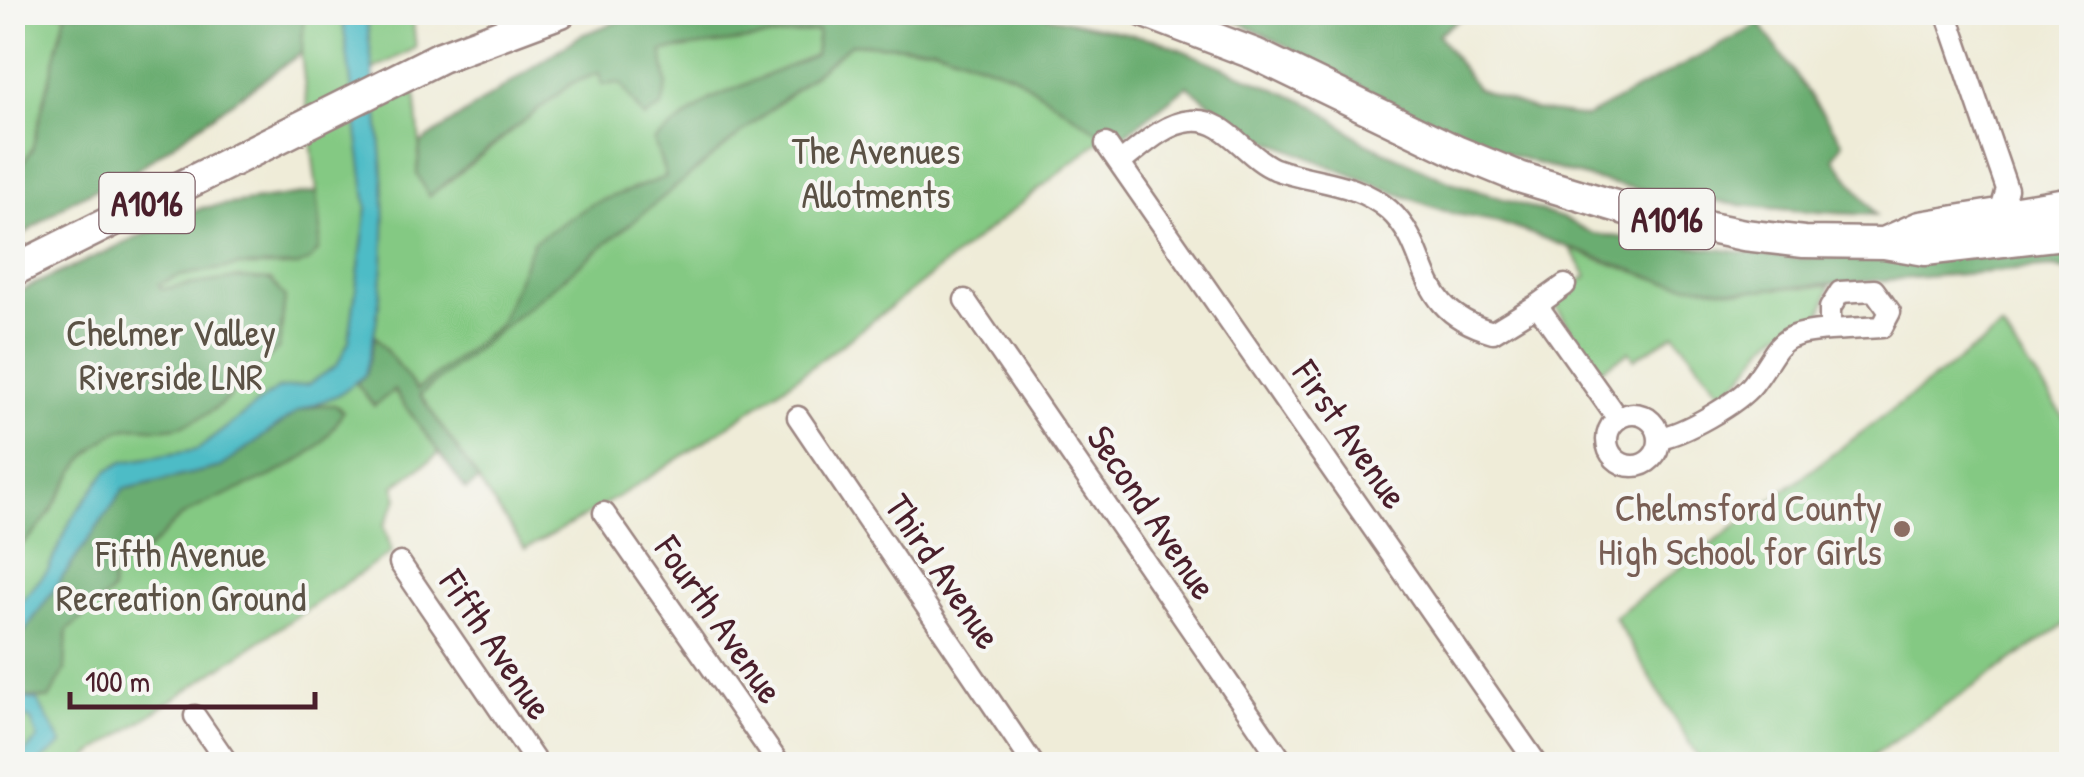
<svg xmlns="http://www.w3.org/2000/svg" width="2084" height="777" viewBox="0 0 2084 777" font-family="'Patrick Hand',sans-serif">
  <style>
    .green { fill: #84c983; stroke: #677457; stroke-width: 2.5 }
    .forest { fill: #6bad71; stroke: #5a664e; stroke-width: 2.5 }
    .water { fill: #4ebcc6; stroke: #4c6e78; stroke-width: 2.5 }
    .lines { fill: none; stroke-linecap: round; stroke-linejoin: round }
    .minor-casing { stroke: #9c8682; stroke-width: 25 }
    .primary-casing { stroke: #9c8682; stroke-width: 35 }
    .minor { stroke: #fff; stroke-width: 20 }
    .primary { stroke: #fff; stroke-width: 30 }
    .education-dot { fill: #8d6e63; stroke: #f6f6f2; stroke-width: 4 }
    .labels { text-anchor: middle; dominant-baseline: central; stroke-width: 8; stroke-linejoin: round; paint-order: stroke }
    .shield { fill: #f6f6f2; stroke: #7e6067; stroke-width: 2.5 }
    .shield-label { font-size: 35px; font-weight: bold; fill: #4a1f2b }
    .park-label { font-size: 38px; fill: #5b5245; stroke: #f6f6f2 }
    .street-label { font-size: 38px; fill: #4a1f2b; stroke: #f6f6f2 }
    .education-label { font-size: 38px; fill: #785e54; stroke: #f6f6f2; text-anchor: end }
  </style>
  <rect width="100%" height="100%" fill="#f6f6f2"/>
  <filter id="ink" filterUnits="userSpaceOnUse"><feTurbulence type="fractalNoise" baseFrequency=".01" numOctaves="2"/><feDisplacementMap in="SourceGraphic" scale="20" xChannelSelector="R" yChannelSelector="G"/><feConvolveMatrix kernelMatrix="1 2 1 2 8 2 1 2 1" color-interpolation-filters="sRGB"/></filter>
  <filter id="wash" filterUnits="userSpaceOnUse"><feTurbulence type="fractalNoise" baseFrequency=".0048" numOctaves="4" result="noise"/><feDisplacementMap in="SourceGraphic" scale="40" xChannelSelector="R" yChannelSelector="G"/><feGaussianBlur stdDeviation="2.25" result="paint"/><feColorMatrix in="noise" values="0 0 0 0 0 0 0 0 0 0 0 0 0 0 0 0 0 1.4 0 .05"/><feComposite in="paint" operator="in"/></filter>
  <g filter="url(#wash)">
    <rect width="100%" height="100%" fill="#efecd8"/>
    <path class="green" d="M13,13H412L416,48L372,70L377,110L415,92L420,144L417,174L443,186L571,83L599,73L619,82L667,85L661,51L818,30L815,56L711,99L666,177L592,204L515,292L499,325L416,391L376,337L393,390L440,453L394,486L398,498L384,526L392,552L88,757L91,764H13V294L202,208L317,192L301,53L132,173L32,150L13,180Z
      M851,44L934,47L1012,74L1105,136C919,285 737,438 525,549L419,395Z
      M1570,248C1669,289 1724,292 1830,286L1820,318C1806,327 1791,324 1776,335C1753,355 1750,376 1722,393L1675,334L1634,359L1629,352L1598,371L1551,299L1587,276Z
      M2002,328L2071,427V620L1860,764H1702L1614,617Z"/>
    <path class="forest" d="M66,13H304L302,52L132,173L72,200L13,242V180L32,149Z
      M682,13H1032L1158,40L1316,106L1364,142L1451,182L1565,219L1594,234L1789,258L1907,257L2071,243V272L2053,267L1743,291L1665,282L1498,222L1450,213L1390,191L1252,134L1187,86L1123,136L1117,129L1105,136L1012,74L934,47L851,44L420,395L479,481L466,490L394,390L374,406L356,383L365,375L375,336L417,390L499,325L533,242L592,204L666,177L654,141L711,99L815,55L818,31L662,51L667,85L662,107L644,118L620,83L602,85L599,73L572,83L429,196L417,174L420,144L581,35L616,22Z
      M1219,13H1468L1438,34L1476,88L1535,110L1586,117L1760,24L1843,142L1834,158L1876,215C1719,209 1566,188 1423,118C1354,85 1289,44 1219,13Z
      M317,192L321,230L318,251L310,260L298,266H237L180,276L159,284L161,289L237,278L271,280L285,298L279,348C249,376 212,425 168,428C145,430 131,421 110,436C61,468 60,521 13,551V294L202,208Z
      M319,405H335L343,411C316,472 244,482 191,511C173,520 165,534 151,547C140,556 124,561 112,572V592L67,631L65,670L49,699L13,696L12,636L25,631L124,489L221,467L298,411Z"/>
    <path class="water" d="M342,13H366C381,143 399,245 365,375L338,395L298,411L221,467L124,489L25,631L13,636V611L48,570L72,518L107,471L123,462L197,450L277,389L309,384L337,365L349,341L367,208Z
      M13,696L37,700L62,744L37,764H13L38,739L31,720L13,711Z"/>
  </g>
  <g filter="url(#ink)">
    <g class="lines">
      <g class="minor-casing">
        <path id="minor" d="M1946,12L2007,189L1997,223
          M1106,144L1537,764
          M1120,163C1140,148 1164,123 1191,121C1226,117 1245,157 1275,169C1313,183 1356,181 1389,210C1435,252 1410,309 1493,332L1537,305L1618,419
          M965,300L1284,764
          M1537,305L1565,285
          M1607 440a26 26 0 1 1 52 0a26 26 0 1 1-52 0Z
          M798,417L1033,764
          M1659,438C1683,434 1737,404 1753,384C1783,345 1773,334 1830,330V308L1840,292L1874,290L1890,312L1882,327L1830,330
          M604,513L779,764
          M400,563L537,764
          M195,716L228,764"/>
      </g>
      <g class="primary-casing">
        <path id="primary" d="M1145,12L1255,54L1458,152L1519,177L1642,214L1744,235L1804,242L1884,243L1925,250L2072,233
          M1884,243L1920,227L2072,202
          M12,271L441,57L561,12"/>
      </g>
      <use href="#minor" class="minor"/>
      <use href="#primary" class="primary"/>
    </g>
  </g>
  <circle class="education-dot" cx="1902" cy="529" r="10"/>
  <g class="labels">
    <g class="shield">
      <rect x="99.5" y="173" width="95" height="60" rx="8"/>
      <rect x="1619.5" y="189" width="95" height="60" rx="8"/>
    </g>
    <g class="shield-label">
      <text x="147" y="203">A1016</text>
      <text x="1667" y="219">A1016</text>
    </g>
    <g class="park-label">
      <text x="876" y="150">The Avenues<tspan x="876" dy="44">Allotments</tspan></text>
      <text x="171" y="332">Chelmer Valley<tspan x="171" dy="44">Riverside LNR</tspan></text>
      <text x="181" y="553">Fifth Avenue<tspan x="181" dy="44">Recreation Ground</tspan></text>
    </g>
    <g class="street-label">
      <text transform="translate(1351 434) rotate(55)">First Avenue</text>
      <text transform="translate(1153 512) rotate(56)">Second Avenue</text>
      <text transform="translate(944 571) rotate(56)">Third Avenue</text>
      <text transform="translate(720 619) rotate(55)">Fourth Avenue</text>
      <text transform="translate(497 644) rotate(56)">Fifth Avenue</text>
    </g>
    <g class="education-label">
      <text x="1882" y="507">Chelmsford County<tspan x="1882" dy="44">High School for Girls</tspan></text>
    </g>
  </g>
  <rect width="2084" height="777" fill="none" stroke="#f6f6f2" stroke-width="50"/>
  <path d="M70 692v15h245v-15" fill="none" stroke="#4a1f2b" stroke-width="5"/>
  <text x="85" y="692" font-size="30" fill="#4a1f2b" stroke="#f6f6f2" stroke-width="8" paint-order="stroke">100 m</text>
</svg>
